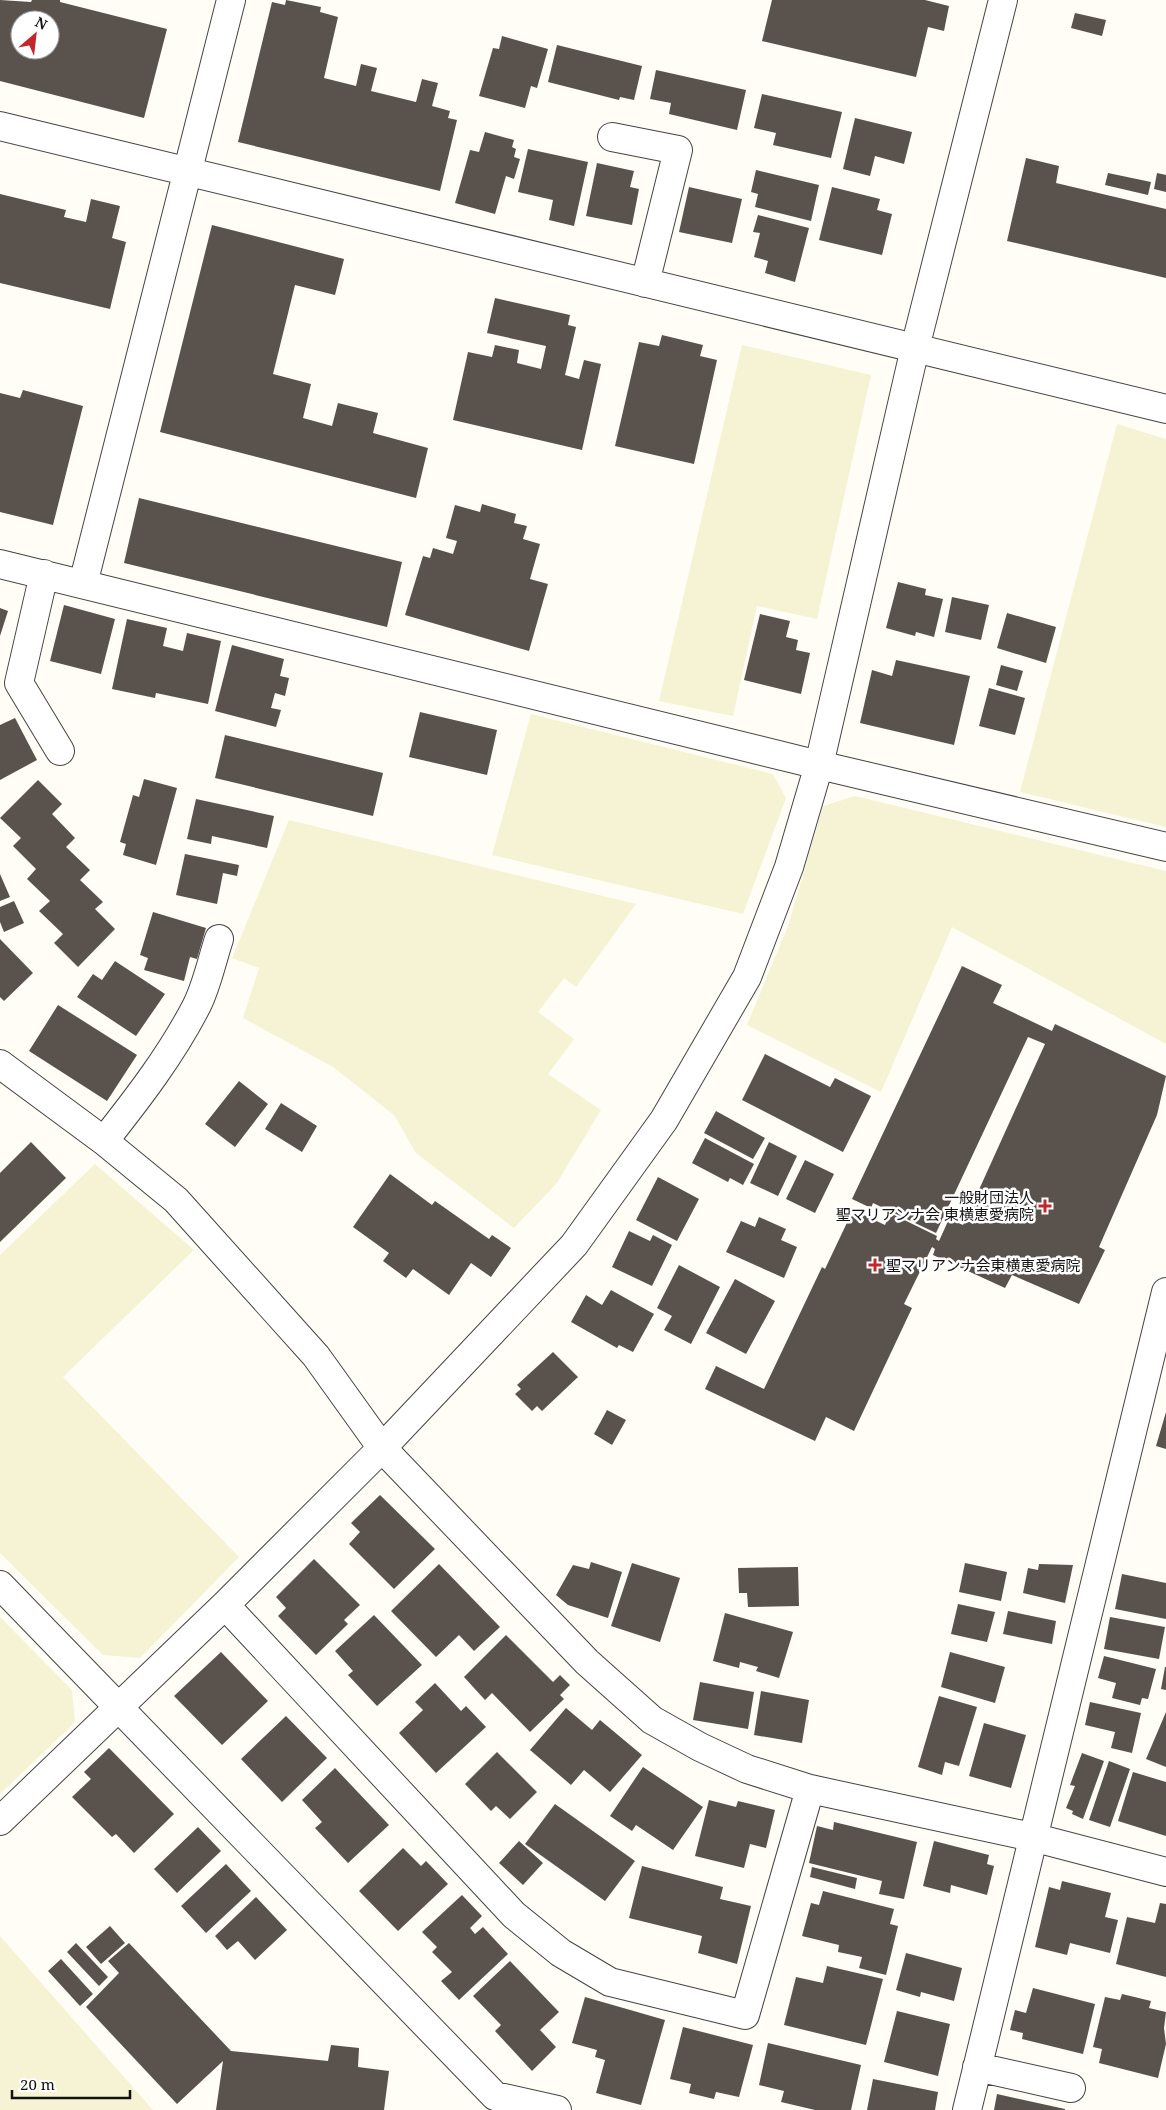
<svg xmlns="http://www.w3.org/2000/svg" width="1166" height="2110" viewBox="0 0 1166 2110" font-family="'Noto Serif','Noto Sans JP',serif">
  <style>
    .farmland { fill: #f6f3d4 }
    .building { fill: #5a524d; fill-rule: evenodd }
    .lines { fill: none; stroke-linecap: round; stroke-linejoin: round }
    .minor-casing { stroke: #444; stroke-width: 30 }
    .minor { stroke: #fff; stroke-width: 28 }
    .poi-dot { fill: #c4262e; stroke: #fff; stroke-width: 2 }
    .labels { text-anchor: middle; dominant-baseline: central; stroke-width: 5; stroke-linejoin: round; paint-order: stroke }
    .poi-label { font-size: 15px; fill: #111; stroke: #fff; text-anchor: end }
  </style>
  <rect width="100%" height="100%" fill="#fffdf5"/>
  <path class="farmland" d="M742,345L871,375L817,619L757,606L733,716L659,701Z
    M1117,424L1166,439V827L1020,792Z
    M531,714L773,774L786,798L743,914L492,855Z
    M855,796L1166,871V1044L952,927L881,1092L747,1025L788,926L823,806Z
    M289,820L636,904L576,987L564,978L538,1012L574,1039L548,1074L601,1110L557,1183L514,1228L416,1153L394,1115L333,1067L243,1018L259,968L232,958Z
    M95,1164L194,1250L63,1377L239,1557L140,1658L103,1655L0,1553V1255Z
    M0,1617L72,1690L75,1722L0,1794Z
    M0,1936L153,2110H0Z"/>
  <path class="building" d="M0,0L31,2L32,0H60V2L167,29L144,118L0,81ZM20,20H50V50H20Z
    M286,0L321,7L320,12L338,17L324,78L356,86L361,64L377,68L371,91L416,102L422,79L438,83L432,106L450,111L448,118L457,120L440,191L238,142L272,2L285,5Z
    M772,0H925L949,6L944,31L928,27L916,77L762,41Z
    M1075,13L1106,20L1102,36L1071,28Z
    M502,36L548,49L537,88L531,86L525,108L479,96L493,48L499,49Z
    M557,45L642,66L634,100L620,97L619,100L548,82Z
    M656,70L746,90L737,130L669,114L671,103L650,99Z
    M762,94L842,112L831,158L773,145L776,133L754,128Z
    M855,118L912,132L904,164L875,156L870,176L843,169Z
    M485,132L514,140L512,147L516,149L514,157L520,159L514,179L506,176L495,214L455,203L470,150L479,152Z
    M528,149L588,162L574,226L549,220L553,200L518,192Z
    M1026,158L1059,166L1056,183L1166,209V278L1007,241Z
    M597,163L634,171L630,187L639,189L632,225L586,216Z
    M756,170L819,185L811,221L755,207L758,194L751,192Z
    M1108,173L1151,182L1148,195L1105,185Z
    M1157,173L1166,175V192L1154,189Z
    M689,187L742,199L732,243L679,232Z
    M832,187L880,199L877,210L892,214L882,255L819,240Z
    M0,194L66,210L64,217L86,222L91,199L120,206L112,238L126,242L110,309L0,283Z
    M758,215L809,228L795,282L765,273L768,261L754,257L760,233L753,232Z
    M212,225L344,259L335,295L295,285L273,374L311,384L303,418L332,426L338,403L378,413L373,433L428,448L416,498L160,432Z
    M495,298L570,315L568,325L576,327L565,375L579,379L584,360L601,364L582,450L453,420L468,352L492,357L495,345L519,350L517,363L541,369L546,346L487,333Z
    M662,335L703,345L700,356L717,360L694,464L615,446L639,342L659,346Z
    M23,390L83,406L53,525L0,512V393L20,398Z
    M139,498L402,562L387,627L124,563Z
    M482,504L516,514L514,523L527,526L523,539L540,544L530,579L548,584L529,651L405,615L423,556L430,558L433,548L453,554L457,541L446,538L455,505L480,512Z
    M898,582L926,589L925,595L943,599L934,637L916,632L915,636L886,628Z
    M952,597L989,605L981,640L945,632Z
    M64,605L115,619L101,674L50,661Z
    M0,608L8,611L0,636Z
    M1007,613L1056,627L1046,663L997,648Z
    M760,614L790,621L786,637L798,640L796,650L810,653L801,694L744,680Z
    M127,619L167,628L163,646L183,651L187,633L221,641L208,704L156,693L155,698L112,689Z
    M232,645L284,659L280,676L289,678L285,696L275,693L271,708L281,710L276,727L215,711Z
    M896,660L970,676L954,745L860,723L872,670L892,676Z
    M1001,665L1023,671L1017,691L996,685Z
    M989,688L1025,698L1015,735L979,726Z
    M420,712L497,730L487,775L409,757Z
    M15,718L37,760L0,780V725Z
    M225,735L383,773L373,816L215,778Z
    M144,779L177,788L156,865L123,855L126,844L120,842L133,795L139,797Z
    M38,780L62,804L52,814L75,838L66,847L90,870L80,880L103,902L95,909L115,929L78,967L54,943L63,934L39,911L50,901L27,879L36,869L13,846L21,838L0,818Z
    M196,799L274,816L267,848L212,836L211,844L187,839Z
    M185,854L239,865L237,876L223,873L217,904L176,895Z
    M0,874L10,897L0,901Z
    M14,901L24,923L4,932L0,922V907Z
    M153,912L206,928L197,959L190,957L184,981L144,970L148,958L140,955Z
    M0,939L33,973L4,1001L0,997Z
    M115,961L165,994L136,1036L77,997L93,974L102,980Z
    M962,966L1002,985L993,1003L1052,1031L1055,1024L1166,1076L1157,1115L1099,1247L1105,1250L1079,1304L1012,1275L1005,1288L933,1255L935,1249L932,1247L904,1304L912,1308L854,1431L826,1417L815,1441L705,1389L716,1366L764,1389L822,1267L825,1269L853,1210L885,1225L890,1213L937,1236L936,1239L939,1241L949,1219L963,1225L1045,1044L1028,1037L936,1233L873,1203L871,1208L852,1199Z
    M58,1005L137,1055L107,1101L29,1051Z
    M765,1054L830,1087L835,1078L871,1096L843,1152L742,1100Z
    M239,1081L268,1104L235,1147L205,1124Z
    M281,1103L317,1126L302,1152L265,1129Z
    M716,1111L765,1138L753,1159L704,1133Z
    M705,1138L754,1164L743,1185L730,1178L728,1182L692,1163Z
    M31,1142L66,1178L0,1242V1173Z
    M769,1142L797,1156L778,1196L750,1183Z
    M805,1160L834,1174L815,1213L786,1199Z
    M390,1174L432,1205L435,1201L489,1239L492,1235L511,1248L491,1277L471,1263L449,1295L413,1269L406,1278L383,1261L389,1253L353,1227Z
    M658,1177L699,1199L677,1241L636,1220Z
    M759,1217L786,1229L781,1240L797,1247L784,1278L726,1252L741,1221L755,1227Z
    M629,1231L650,1241L653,1235L672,1245L652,1286L612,1267Z
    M679,1265L720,1287L691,1344L664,1330L672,1316L657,1308Z
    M735,1279L775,1301L746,1354L706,1333Z
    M611,1290L654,1314L633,1352L619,1345L617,1348L571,1322L586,1295L602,1305Z
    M553,1352L578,1377L542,1411L537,1406L532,1411L515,1394L521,1389L517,1385Z
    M607,1410L626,1420L612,1445L594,1434Z
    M1166,1412V1449L1156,1446Z
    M380,1495L435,1549L394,1589L349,1544L360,1532L351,1523Z
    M314,1559L360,1605L344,1620L348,1624L316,1655L278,1616L286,1608L276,1597Z
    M591,1562L622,1572L608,1618L568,1605L556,1595L573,1565L589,1569Z
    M632,1563L680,1578L660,1642L611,1626Z
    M965,1563L1007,1572L1001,1601L959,1592Z
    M439,1564L500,1627L474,1651L459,1635L436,1657L391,1611Z
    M1039,1564L1073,1565L1065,1603L1023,1593L1028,1568L1038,1570Z
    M798,1567L799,1606L748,1607L747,1593H739L738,1568Z
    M1122,1574L1166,1583V1619L1115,1609Z
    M958,1604L995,1612L987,1642L951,1634Z
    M1008,1611L1056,1621L1052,1644L1003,1634Z
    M725,1613L793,1632L779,1678L756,1671L758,1667L740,1662L739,1668L713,1661Z
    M374,1615L422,1665L377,1706L348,1675L353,1671L335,1651Z
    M1110,1617L1165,1627L1159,1659L1104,1649Z
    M506,1635L553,1682L560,1675L570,1685L560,1695L564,1699L530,1732L492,1693L485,1700L464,1677Z
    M221,1652L268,1701L222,1745L174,1696Z
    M950,1652L1005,1667L995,1703L941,1687Z
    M1104,1656L1156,1669L1148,1699L1142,1698L1140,1705L1112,1698L1116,1683L1098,1678Z
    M1165,1667H1166V1690L1161,1689Z
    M700,1682L754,1692L748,1729L693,1720Z
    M435,1683L461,1711L466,1706L486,1727L436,1773L399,1733L423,1710L415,1702Z
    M761,1691L809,1700L802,1743L754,1735Z
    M939,1696L977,1707L959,1766L945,1762L942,1775L918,1767Z
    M1090,1702L1141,1713L1132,1753L1111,1748L1115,1732L1085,1725Z
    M566,1708L592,1730L600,1720L642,1755L610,1792L584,1770L571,1785L530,1750Z
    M1166,1712V1767L1146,1759Z
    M286,1716L327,1758L282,1802L241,1759Z
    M984,1723L1026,1735L1011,1788L969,1776Z
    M109,1748L174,1814L134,1853L116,1834L112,1837L72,1797L91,1779L84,1772Z
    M497,1752L537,1792L510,1819L496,1806L491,1811L465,1784Z
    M1082,1753L1104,1761L1083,1819L1072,1814L1073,1811L1066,1808L1075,1786L1070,1785Z
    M1109,1761L1130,1769L1110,1827L1089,1820Z
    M643,1767L703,1807L673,1850L636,1825L632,1831L610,1816Z
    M335,1768L389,1825L348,1863L315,1828L322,1822L302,1800Z
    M1133,1772L1166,1782V1836L1118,1821Z
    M709,1800L736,1807L738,1801L775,1810L766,1848L750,1844L744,1868L695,1856Z
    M555,1804L635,1861L605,1901L525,1844Z
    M834,1822L917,1842L904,1899L879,1894L882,1881L809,1863L817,1826L833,1830Z
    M198,1827L221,1851L177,1893L154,1869Z
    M519,1841L543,1863L523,1885L499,1863Z
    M934,1841L989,1855L987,1864L994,1866L987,1895L951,1885L950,1893L923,1886Z
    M403,1848L421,1866L426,1861L448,1884L398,1931L359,1891Z
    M226,1864L251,1891L206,1933L181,1906Z
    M642,1866L723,1887L720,1899L751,1906L737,1964L698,1953L702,1936L629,1918Z
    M812,1867L857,1878L855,1889L810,1877Z
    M1062,1881L1111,1893L1105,1917L1118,1920L1110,1953L1070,1943L1067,1955L1035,1947L1049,1887L1060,1890Z
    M823,1891L894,1909L890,1924L898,1926L886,1975L859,1968L862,1957L838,1952L839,1945L802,1936L811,1903L819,1905Z
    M462,1895L482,1916L470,1928L475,1934L483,1927L508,1954L459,2000L441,1981L452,1972L432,1952L437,1947L422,1932Z
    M256,1897L287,1930L255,1960L238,1941L227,1950L215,1936Z
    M1160,1903L1166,1904V1977L1116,1964L1127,1917L1155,1923Z
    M110,1926L125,1943L101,1964L86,1947Z
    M76,1943L108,1977L99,1986L67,1952Z
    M129,1943L231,2051L328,2061L331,2045L359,2048L358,2067L389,2071L384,2110H216L223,2061L177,2104L86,2007L119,1973L108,1961Z
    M906,1953L962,1968L954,2001L921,1992L920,1997L896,1990Z
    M61,1959L93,1994L80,2006L48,1971Z
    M510,1961L559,2012L540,2030L556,2047L532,2071L495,2031L501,2025L473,1996Z
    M827,1966L883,1979L866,2045L784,2025L796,1977L823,1983Z
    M1033,1988L1095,2004L1083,2054L1022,2039L1023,2033L1010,2030L1015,2010L1026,2013Z
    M1122,1994L1151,2001L1149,2008L1166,2012L1164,2028L1166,2044L1158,2078L1099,2063L1102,2049L1093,2047L1105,1997L1120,2000Z
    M585,1997L665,2020L641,2105L596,2093L605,2060L595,2057L597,2050L572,2043Z
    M897,2011L950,2024L938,2076L884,2062Z
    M683,2027L753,2045L739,2097L716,2092L714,2099L689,2093L691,2084L670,2079Z
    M768,2043L861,2065L851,2110H815L781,2102L784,2091L759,2085Z
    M873,2079L938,2092L935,2110H867Z
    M997,2094L1065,2109V2110H994Z"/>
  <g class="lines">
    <g class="minor-casing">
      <path id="minor" d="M0,126L1166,409
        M612,137L678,150L645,283
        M0,564L819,765L1166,847
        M44,574L19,683L60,751
        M83,584L231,0
        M0,1064L104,1141L176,1200L316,1356L382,1448L587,1662L652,1720L700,1747L747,1769L810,1789L1032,1837L1166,1872
        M104,1141C138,1098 172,1054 197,1005C207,985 212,960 219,939
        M0,1585L495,2096L557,2110
        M225,1605L514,1915L561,1953L610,1982L745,2015L810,1789
        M0,1821L225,1605L382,1448L574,1245L664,1120L747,977L789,867L819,765L915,348L1003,0
        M977,2067L1071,2088
        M967,2110L1166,1292"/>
    </g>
    <use href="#minor" class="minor"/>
  </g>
  <g class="poi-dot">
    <path d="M1042.5 1198.5h5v5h5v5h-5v5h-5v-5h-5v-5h5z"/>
    <path d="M872.5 1257.5h5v5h5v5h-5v5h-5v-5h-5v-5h5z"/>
  </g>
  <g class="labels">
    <g class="poi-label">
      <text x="1034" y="1197">一般財団法人<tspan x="1034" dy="17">聖マリアンナ会 東横恵愛病院</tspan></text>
      <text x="886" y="1265" text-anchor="start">聖マリアンナ会東横恵愛病院</text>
    </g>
  </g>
  <g transform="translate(35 35) rotate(28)"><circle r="24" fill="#ffffff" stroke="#a0a0a0"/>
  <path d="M0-4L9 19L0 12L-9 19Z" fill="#c4262e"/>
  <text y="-8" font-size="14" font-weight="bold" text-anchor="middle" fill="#111111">N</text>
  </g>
  <path d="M12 2090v8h118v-8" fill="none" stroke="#111111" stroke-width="2.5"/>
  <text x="20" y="2090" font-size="15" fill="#111111" stroke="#ffffff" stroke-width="4" paint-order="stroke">20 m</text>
</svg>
